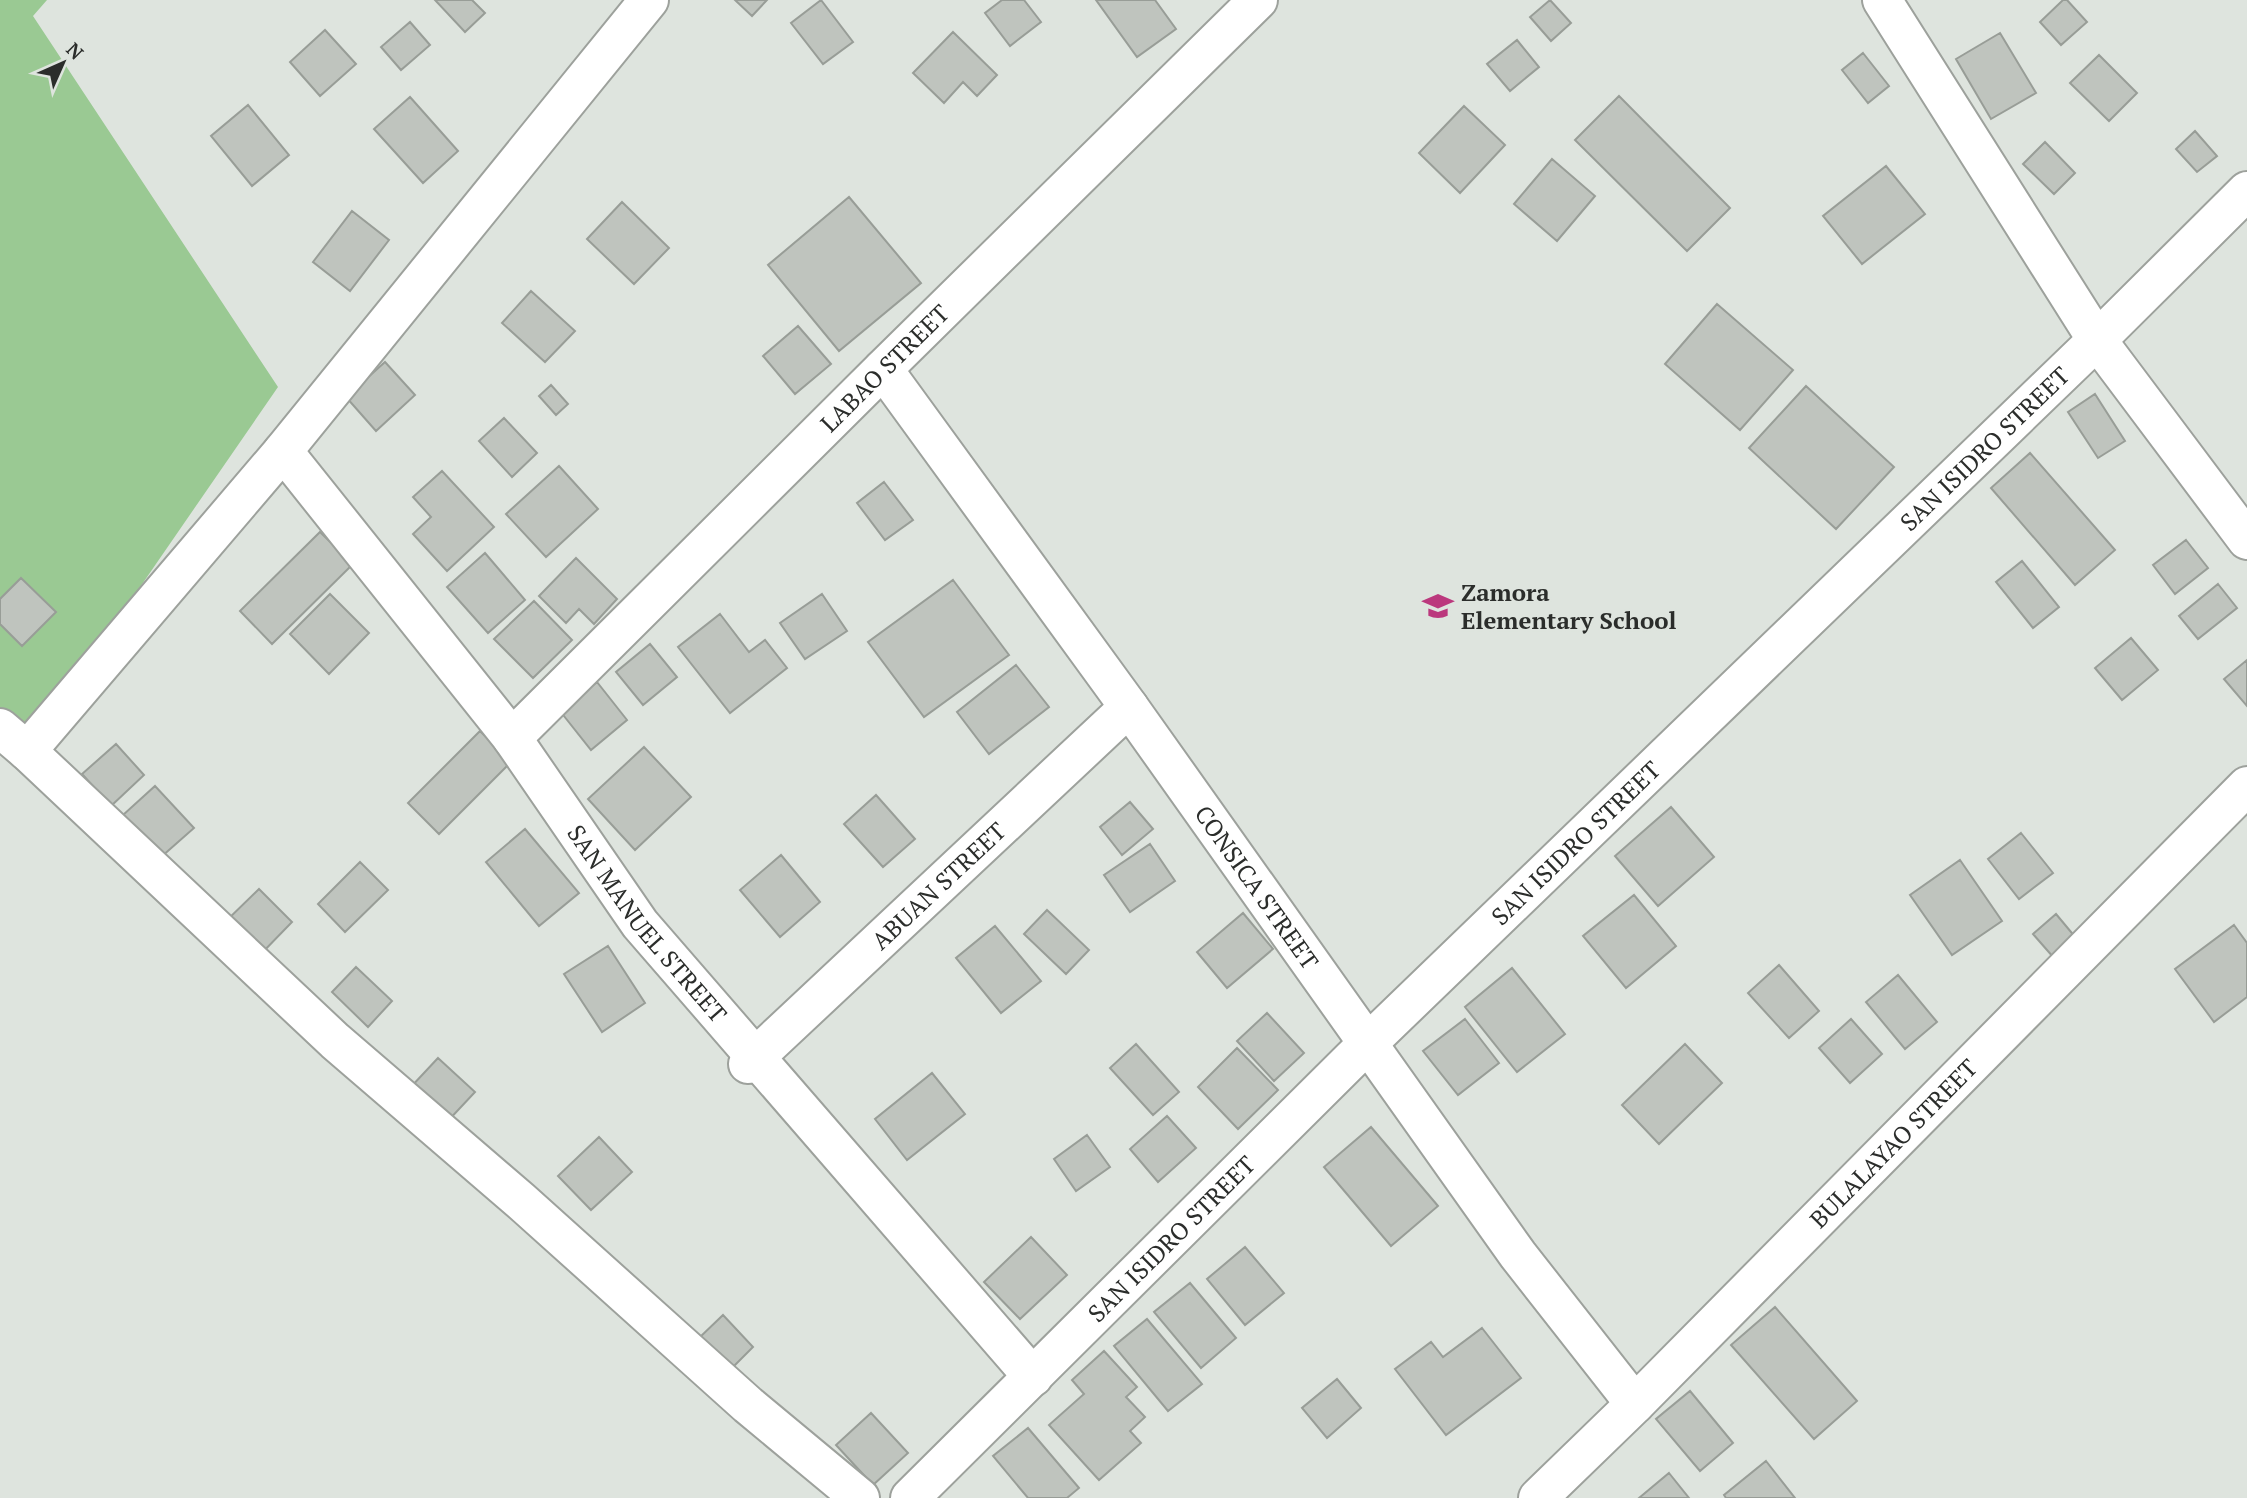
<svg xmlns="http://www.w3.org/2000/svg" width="2247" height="1498" viewBox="0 0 2247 1498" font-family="'PT Serif',serif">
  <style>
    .green { fill: #9ac993 }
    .building { fill: #bfc4be; stroke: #989d97; stroke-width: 2 }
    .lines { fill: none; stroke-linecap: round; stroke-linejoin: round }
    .minor-casing { stroke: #9da19c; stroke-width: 42 }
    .tertiary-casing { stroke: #9da19c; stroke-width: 42 }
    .minor { stroke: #fff; stroke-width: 38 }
    .tertiary { stroke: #fff; stroke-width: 38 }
    .labels { text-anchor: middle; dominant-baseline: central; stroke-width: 5; stroke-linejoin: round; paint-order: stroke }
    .street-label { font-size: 24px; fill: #2b2d2b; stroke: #dee4de }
    .poi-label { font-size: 24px; font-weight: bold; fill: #2b2d2b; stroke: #dee4de; text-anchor: start }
  </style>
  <rect width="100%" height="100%" fill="#dee4de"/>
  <path class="green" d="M0,0H47L33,16L278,387L27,751L0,728Z"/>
  <path class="building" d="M435,0H472L485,13L465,32Z
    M735,0H767L752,16Z
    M821,0L853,42L823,64L791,23Z
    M1002,0H1024L1041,22L1010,46L985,13Z
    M1096,0H1155L1176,29L1137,57Z
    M1550,0L1571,23L1551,41L1530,17Z
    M2063,0H2067L2087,22L2061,45L2040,22Z
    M410,22L430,45L401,70L381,47Z
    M325,30L356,64L320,96L290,62Z
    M953,32L997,75L977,96L963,82L944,103L913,73Z
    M2000,33L2036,93L1991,119L1956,59Z
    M1517,40L1539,67L1510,91L1487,64Z
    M1863,53L1889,86L1868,103L1842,70Z
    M2099,55L2137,93L2109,121L2070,83Z
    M1619,96L1730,208L1687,251L1575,140Z
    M410,97L458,151L423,183L374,129Z
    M248,105L289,155L252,186L211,136Z
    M1464,106L1505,145L1460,193L1419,153Z
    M2195,131L2217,156L2197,172L2176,149Z
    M2045,142L2075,173L2054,194L2023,164Z
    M1552,159L1595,196L1557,241L1514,204Z
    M1886,166L1925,214L1862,264L1823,216Z
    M849,197L921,283L839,351L768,265Z
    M622,202L669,248L634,284L587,239Z
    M352,211L389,240L350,291L313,262Z
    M531,291L575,331L545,362L502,323Z
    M1717,304L1793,370L1740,430L1665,364Z
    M798,326L831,364L795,394L763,356Z
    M385,362L415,395L376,431L346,397Z
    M551,385L568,404L556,415L539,396Z
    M1806,386L1894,467L1836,529L1749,448Z
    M2095,394L2125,441L2098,458L2068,412Z
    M504,418L537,453L512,477L479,441Z
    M2030,453L2115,550L2075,585L1991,488Z
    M559,466L598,509L546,557L506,514Z
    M442,471L494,527L447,571L413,534L431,517L413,497Z
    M884,482L913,520L885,540L857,503Z
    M320,532L353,564L272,644L240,611Z
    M2186,540L2208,568L2175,594L2153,565Z
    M485,553L525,600L488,633L447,587Z
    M576,558L617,599L594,624L579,609L566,623L539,596Z
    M2022,561L2059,607L2033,628L1996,582Z
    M21,578L56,612L22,646L0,624V599Z
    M953,580L1009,655L924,717L868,642Z
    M2218,584L2237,608L2198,639L2179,616Z
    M330,594L369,633L329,674L290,634Z
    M822,594L847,631L805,659L780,623Z
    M534,601L572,640L533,678L494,639Z
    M720,614L749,652L765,640L787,668L730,713L678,647Z
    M2131,638L2158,670L2122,700L2095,668Z
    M650,644L677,677L643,705L616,672Z
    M2247,660V706L2224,679Z
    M1016,665L1049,707L989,754L957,712Z
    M597,682L627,720L591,750L560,711Z
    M480,731L511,762L439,834L408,803Z
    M116,744L144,775L111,806L82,774Z
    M644,747L691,797L635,850L588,799Z
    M155,786L194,828L161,857L123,815Z
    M876,795L915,839L883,867L844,824Z
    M1130,802L1153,829L1122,855L1100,827Z
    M1671,807L1714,857L1658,906L1615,856Z
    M525,829L579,893L539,926L486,862Z
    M2021,833L2053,873L2019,899L1988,859Z
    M1150,844L1175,881L1130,912L1104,875Z
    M781,855L820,902L780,937L740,890Z
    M1960,860L2002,921L1952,955L1910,895Z
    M360,862L388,890L345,932L318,904Z
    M259,889L292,922L257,958L223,924Z
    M1634,895L1676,946L1626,988L1583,936Z
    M1047,910L1089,950L1066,974L1024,934Z
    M1243,913L1273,949L1227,988L1197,952Z
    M2056,914L2076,938L2054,958L2033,934Z
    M2234,925L2247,943V997L2214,1022L2175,969Z
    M995,926L1041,981L1001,1013L956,958Z
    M608,946L645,1003L602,1032L564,974Z
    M1779,965L1819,1011L1789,1038L1748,993Z
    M356,967L392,1001L368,1027L332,992Z
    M1512,968L1565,1034L1517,1072L1465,1007Z
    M1898,975L1937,1022L1905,1049L1866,1002Z
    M1267,1013L1304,1053L1274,1081L1237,1041Z
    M1465,1019L1499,1063L1458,1095L1423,1051Z
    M1851,1019L1882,1054L1850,1083L1819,1048Z
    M1136,1044L1179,1092L1153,1115L1110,1068Z
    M1685,1044L1722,1083L1659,1144L1622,1105Z
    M1237,1048L1278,1090L1238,1129L1198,1087Z
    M438,1058L475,1092L445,1124L409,1089Z
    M932,1073L965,1114L907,1160L875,1119Z
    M1167,1116L1196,1148L1158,1182L1130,1149Z
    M1371,1127L1438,1206L1391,1246L1324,1167Z
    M1087,1135L1110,1167L1076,1191L1054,1159Z
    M599,1137L632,1172L591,1210L558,1176Z
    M1031,1237L1067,1275L1020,1319L984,1282Z
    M1245,1247L1284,1293L1245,1325L1207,1279Z
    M1190,1283L1236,1338L1201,1368L1154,1312Z
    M1775,1307L1857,1401L1814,1439L1731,1345Z
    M723,1315L753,1347L730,1370L699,1338Z
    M1147,1319L1202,1384L1168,1411L1114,1346Z
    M1482,1328L1521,1378L1446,1435L1395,1369L1431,1342L1443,1357Z
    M1104,1351L1137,1387L1126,1397L1145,1417L1130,1431L1141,1443L1099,1480L1049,1425L1084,1394L1072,1380Z
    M1337,1379L1361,1408L1327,1438L1302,1408Z
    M1690,1391L1733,1443L1700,1471L1656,1419Z
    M871,1413L908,1453L873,1485L836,1445Z
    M1028,1428L1079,1488L1067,1498H1028L993,1456Z
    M1766,1461L1795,1498H1726L1724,1495Z
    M1669,1473L1689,1498H1639Z"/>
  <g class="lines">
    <g class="minor-casing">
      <g id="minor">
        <path id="s1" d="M883,369L1129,707L1518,1255L1635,1404"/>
        <path id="s2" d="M283,451L512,738L640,924L1033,1377"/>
        <path id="s3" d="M512,738L883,369L1258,0"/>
        <path d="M27,751L283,451L649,0"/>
        <path id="s4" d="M748,1064L1129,707"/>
        <path id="s5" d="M910,1498L1367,1044L2097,340L2247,191"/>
      </g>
    </g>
    <g class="tertiary-casing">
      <g id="tertiary">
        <path d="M1882,0L2097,340L2247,540"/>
        <path d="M0,728L27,751L335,1041L521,1201L748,1405L860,1498"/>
        <path id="s6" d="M1538,1498L1635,1404L2247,786"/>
      </g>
    </g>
    <use href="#minor" class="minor"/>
    <use href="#tertiary" class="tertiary"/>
  </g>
  <defs>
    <g id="school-bare" transform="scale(2.415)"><path d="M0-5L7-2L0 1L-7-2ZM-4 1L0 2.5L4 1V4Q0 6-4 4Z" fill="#bb387d" stroke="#dee4de" stroke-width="2.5" paint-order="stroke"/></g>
  </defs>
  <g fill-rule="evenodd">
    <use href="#school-bare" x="1438" y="606"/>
  </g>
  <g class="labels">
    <g class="street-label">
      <text stroke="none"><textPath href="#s3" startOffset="525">LABAO STREET</textPath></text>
      <text stroke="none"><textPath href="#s5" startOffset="1502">SAN ISIDRO STREET</textPath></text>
      <text stroke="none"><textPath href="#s5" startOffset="934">SAN ISIDRO STREET</textPath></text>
      <text stroke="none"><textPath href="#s4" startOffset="261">ABUAN STREET</textPath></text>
      <text stroke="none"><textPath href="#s1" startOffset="639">CONSICA STREET</textPath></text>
      <text stroke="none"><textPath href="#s2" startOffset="597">SAN MANUEL STREET</textPath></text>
      <text stroke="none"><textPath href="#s6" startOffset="502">BULALAYAO STREET</textPath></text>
      <text stroke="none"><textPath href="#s5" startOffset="368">SAN ISIDRO STREET</textPath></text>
    </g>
    <g class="poi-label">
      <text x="1461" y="592">Zamora<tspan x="1461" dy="28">Elementary School</tspan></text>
    </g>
  </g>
  <g transform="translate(63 63) rotate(45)" stroke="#dee4de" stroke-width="5" paint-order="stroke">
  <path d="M0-5L12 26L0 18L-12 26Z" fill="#2b2d2b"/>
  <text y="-10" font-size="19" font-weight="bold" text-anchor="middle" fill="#2b2d2b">N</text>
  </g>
</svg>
